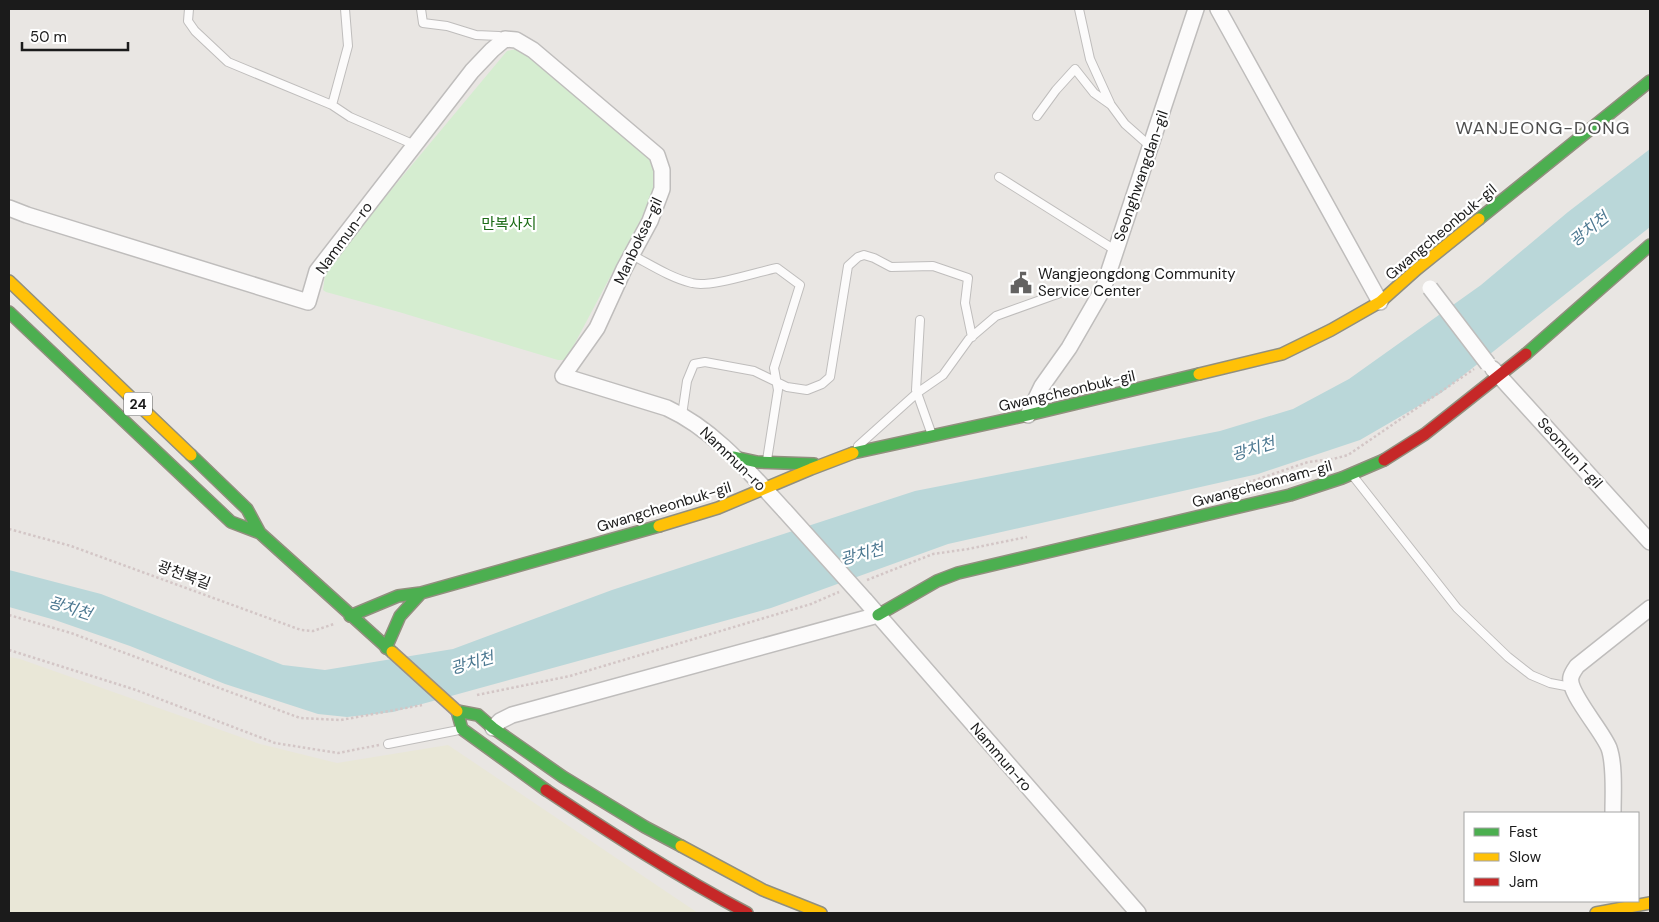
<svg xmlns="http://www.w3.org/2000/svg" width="1659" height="922" viewBox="0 0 1659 922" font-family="'DM Sans','Noto Sans KR',sans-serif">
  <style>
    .farmland { fill: #e9e7d7 }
    .park { fill: #d5edd0 }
    .water { fill: #bad7d9 }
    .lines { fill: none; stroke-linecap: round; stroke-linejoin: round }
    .lane-casing { stroke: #bfbdbc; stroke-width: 10 }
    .street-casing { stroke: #bfbdbc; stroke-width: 18 }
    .fast-casing { stroke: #918f7e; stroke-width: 14 }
    .slow-casing { stroke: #918f7e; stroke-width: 14 }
    .jam-casing { stroke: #918f7e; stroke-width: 14 }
    .path { stroke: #d3c6c6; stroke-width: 2.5; stroke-dasharray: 2.5 2.5; stroke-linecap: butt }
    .lane { stroke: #fcfbfb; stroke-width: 8 }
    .street { stroke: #fcfbfb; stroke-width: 15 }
    .fast { stroke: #4caf50; stroke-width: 11 }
    .slow { stroke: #ffc107; stroke-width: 11 }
    .jam { stroke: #c62828; stroke-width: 11 }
    .street-bridge-casing { stroke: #bfbdbc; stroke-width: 18; stroke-linecap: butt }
    .slow-bridge-casing { stroke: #9c9083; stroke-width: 14; stroke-linecap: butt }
    .street-bridge { stroke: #fcfbfb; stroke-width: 15 }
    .slow-bridge { stroke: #ffc107; stroke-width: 11 }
    .labels { text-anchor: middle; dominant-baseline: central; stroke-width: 4.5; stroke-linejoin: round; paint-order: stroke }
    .shield { fill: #fff; stroke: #5f5f5f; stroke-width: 1 }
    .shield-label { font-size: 14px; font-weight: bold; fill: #1b1b1b }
    .street-label { font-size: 15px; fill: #1b1b1b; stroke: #fff }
    .park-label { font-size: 15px; fill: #1c6b16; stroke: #fff }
    .poi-label { font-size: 15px; fill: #1b1b1b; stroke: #fff; text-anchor: start }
    .water-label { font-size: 16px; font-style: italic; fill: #4c7891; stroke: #fff }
    .quarter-label { font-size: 18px; letter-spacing: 1px; fill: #4e4e4e; stroke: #fff }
  </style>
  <rect width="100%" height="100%" fill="#e9e6e3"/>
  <path class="farmland" d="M9,657L20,659L260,744L337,763L448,745L698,913H9Z"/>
  <path class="park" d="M521,48L650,158L656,172L654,187L644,213L566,360H558L399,312L326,292L323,290L326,268L507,51Z"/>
  <path class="water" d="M1650,149V227L1441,393L1360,440L1258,474L948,544L771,608L393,712L347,717L318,714L225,684L130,646L55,620L9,607V570L101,594L283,665L325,670L453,649L612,590L915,491L1220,431L1293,409L1349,379L1481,285L1568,212Z"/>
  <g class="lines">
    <g class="lane-casing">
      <path id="lane" d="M189,9L188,21L195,31L228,62L332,105
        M345,9L348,46L332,105L350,117L415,145
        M421,9L423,23L447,26L476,35L499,36L504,39
        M1079,9L1090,59L1110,103
        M1037,116L1056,90L1075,69L1094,93L1111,105L1125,124L1151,147
        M999,177L1115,250
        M632,255C651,265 671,278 692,283C710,288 756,272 777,268L800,285L774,368L778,390L767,460
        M920,320L916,390L932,435
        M682,415L687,381L694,364L705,362L754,371L787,387L807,390L822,384L830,377L848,266L858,257L864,255L874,258L891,267L933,266L968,278L965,303L972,337
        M858,446L917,393L943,375L969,339L996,316L1060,293
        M1353,476L1457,608L1508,657L1531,675L1550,683L1571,687
        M388,744L459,730"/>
    </g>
    <g class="street-casing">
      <path id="street" d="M1218,9L1380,302
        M9,208L27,215L308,302L317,271L472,71L492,50L505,39L516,40L533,50L657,155L662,170V189L650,221L624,269L597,328L563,376L667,408C715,430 750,473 785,511
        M1493,369L1650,542
        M1028,415L1042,386L1069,348L1103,289L1196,9
        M865,600L1138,913
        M493,728L500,721L512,715L878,615
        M1613,813C1613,794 1615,765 1609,748C1602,730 1567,692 1571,677C1572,673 1575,669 1577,666L1650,608"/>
    </g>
    <g class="fast-casing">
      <path id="fast" d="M1479,219L1650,81
        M9,312L231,522L260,533
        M1526,354L1650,245
        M853,453L1028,415L1199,374
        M191,455L247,509L260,533L392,652
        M734,457L757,462L814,464
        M878,615L937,581L958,573L1290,495L1342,478L1384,460
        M350,616L398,596L421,593L659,526
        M386,648L400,616L421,593
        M546,790L462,729L457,711L478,715L493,728L563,777L645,827L681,846"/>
    </g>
    <g class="slow-casing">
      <path id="slow" d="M9,281L191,455
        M1199,374L1282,354L1331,330L1380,302L1417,269L1479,219
        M659,526L718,508L811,469L853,453
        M681,846L763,890L821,913
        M1596,913L1650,903"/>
    </g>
    <g class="jam-casing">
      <path id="jam" d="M1384,460L1425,434L1526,354
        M546,790C612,834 677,876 747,913"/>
    </g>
    <path class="path" d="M1220,492L1308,462L1333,459L1348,455L1474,369
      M9,529L71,546L301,630L313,631L334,624
      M867,580L933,554L968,549L1027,537
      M9,615L71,633L300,718L341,720L422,705
      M9,650L136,690L275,743L338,753L379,745
      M477,695L570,676L811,604L839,592"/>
    <use href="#lane" class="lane"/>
    <use href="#street" class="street"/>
    <use href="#fast" class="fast"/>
    <use href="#slow" class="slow"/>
    <use href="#jam" class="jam"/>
    <g class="street-bridge-casing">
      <path id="street-bridge" d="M1430,288L1488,364
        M785,511L865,600"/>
    </g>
    <g class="slow-bridge-casing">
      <path id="slow-bridge" d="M392,652L457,711"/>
    </g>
    <use href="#street-bridge" class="street-bridge"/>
    <use href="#slow-bridge" class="slow-bridge"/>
  </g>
  <defs>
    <g id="civic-bare" transform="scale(1.725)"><path d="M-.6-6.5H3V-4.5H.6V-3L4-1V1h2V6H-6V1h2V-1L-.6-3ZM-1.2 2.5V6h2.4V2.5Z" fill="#636261" stroke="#fff" stroke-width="2.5" paint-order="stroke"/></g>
  </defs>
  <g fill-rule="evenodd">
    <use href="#civic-bare" x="1021" y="283"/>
  </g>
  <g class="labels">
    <rect class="shield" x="124" y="392.5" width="28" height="23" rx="4"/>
    <g class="shield-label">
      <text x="138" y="404">24</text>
    </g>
    <g class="street-label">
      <text transform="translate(1141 176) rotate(-71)">Seonghwangdan-gil</text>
      <text transform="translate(1441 232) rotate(-40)">Gwangcheonbuk-gil</text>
      <text transform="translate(344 238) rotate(-54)">Nammun-ro</text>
      <text transform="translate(638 241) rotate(-65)">Manboksa-gil</text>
      <text transform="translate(1067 391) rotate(-13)">Gwangcheonbuk-gil</text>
      <text transform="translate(1570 453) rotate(48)">Seomun 1-gil</text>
      <text transform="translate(733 459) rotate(44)">Nammun-ro</text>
      <text transform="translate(1262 484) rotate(-15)">Gwangcheonnam-gil</text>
      <text transform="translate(664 507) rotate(-17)">Gwangcheonbuk-gil</text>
      <text transform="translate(184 575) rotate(20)">광천북길</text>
      <text transform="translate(1001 757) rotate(49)">Nammun-ro</text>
    </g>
    <g class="park-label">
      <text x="509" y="224">만복사지</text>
    </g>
    <g class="poi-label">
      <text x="1038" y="274">Wangjeongdong Community<tspan x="1038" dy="17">Service Center</tspan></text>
    </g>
    <g class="water-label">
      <text transform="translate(1589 229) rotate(-39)">광치천</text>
      <text transform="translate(1253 449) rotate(-17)">광치천</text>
      <text transform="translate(862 554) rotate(-15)">광치천</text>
      <text transform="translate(70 608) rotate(17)">광치천</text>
      <text transform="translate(472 663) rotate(-16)">광치천</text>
    </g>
    <g class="quarter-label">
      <text x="1543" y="128">WANJEONG-DONG</text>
    </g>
  </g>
  <rect width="1659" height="922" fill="none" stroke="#1b1b1b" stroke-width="20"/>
  <rect x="1464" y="812" width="175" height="90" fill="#ffffff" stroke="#a4a4a4"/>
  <rect x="1474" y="828" width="25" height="8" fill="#4caf50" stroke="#a4a4a4"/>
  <text x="1509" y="837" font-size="15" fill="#1b1b1b">Fast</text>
  <rect x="1474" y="853" width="25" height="8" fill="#ffc107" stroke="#a4a4a4"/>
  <text x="1509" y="862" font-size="15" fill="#1b1b1b">Slow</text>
  <rect x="1474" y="878" width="25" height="8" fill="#c62828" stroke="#a4a4a4"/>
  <text x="1509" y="887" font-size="15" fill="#1b1b1b">Jam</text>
  <path d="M22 42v8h106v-8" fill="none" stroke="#1b1b1b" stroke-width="2.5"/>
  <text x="30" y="42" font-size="15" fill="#1b1b1b" stroke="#ffffff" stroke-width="4" paint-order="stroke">50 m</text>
</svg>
